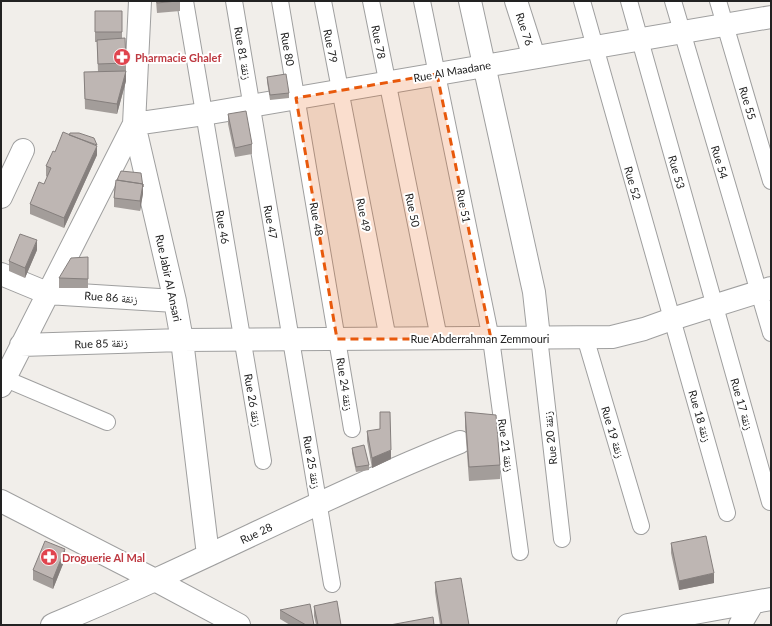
<svg xmlns="http://www.w3.org/2000/svg" width="772" height="626" viewBox="0 0 772 626" font-family="Lato,'Noto Naskh Arabic',sans-serif">
  <style>
    .lines { fill: none; stroke-linecap: round; stroke-linejoin: round }
    .pedestrian-casing { stroke: #9f9f9f; stroke-width: 18 }
    .minor-casing { stroke: #9f9f9f; stroke-width: 24 }
    .pedestrian { stroke: #fff; stroke-width: 16 }
    .minor { stroke: #fff; stroke-width: 22 }
    .wall { fill: #a39d9a }
    .shaded-wall { fill: #857f7d }
    .building { fill: #beb6b3; stroke: #857f7d }
    .marked { fill: #e8590c; fill-opacity: 0.2; stroke: #e8590c; stroke-width: 3; stroke-dasharray: 8 5; stroke-linejoin: round }
    .labels { text-anchor: middle; dominant-baseline: central; stroke-width: 4; stroke-linejoin: round; paint-order: stroke }
    .street-label { font-size: 11px; fill: #222; stroke: #fff }
    .health-label { font-size: 11px; font-weight: bold; fill: #be3a42; stroke: #fff; text-anchor: start }
  </style>
  <rect width="100%" height="100%" fill="#f1eeea"/>
  <g class="lines">
    <g class="pedestrian-casing">
      <path id="pedestrian" d="M185,1L263,461
        M234,1L332,584
        M280,1L352,429
        M323,1L388,339
        M371,1L439,338
        M422,1L491,339L520,552
        M582,1L727,513
        M629,1L770,502
        M673,1L771,333
        M718,1L771,181
        M539,337L562,539
        M585,337L641,526
        M1,377L107,422"/>
    </g>
    <g class="minor-casing">
      <path id="minor" d="M140,1L134,124L175,301L182,340L208,555
        M470,1L534,292L539,337
        M516,1L534,57
        M134,124L204,114L771,17
        M1,197L23,150
        M1,274L47,293L175,301
        M21,345L182,340L612,337L644,329L672,319L771,288
        M1,386L134,124
        M1,501L155,580L239,625
        M52,625C87,610 123,595 157,579C258,533 357,483 460,442
        M628,625L771,599
        M740,625L753,603"/>
    </g>
    <use href="#pedestrian" class="pedestrian"/>
    <use href="#minor" class="minor"/>
  </g>
  <path class="wall" d="M156,1H180V11L157,13Z
    M95,11H122V38L126,63V81L117,114L85,109L84,72H98L97,42H95Z
    M267,77L289,93V98L270,100L267,82Z
    M228,114L252,144V154L235,157L228,124Z
    M55,152L97,155L64,228L30,214V204L44,184L47,177L46,176V166Z
    M115,183L143,187V192L140,211L114,207V198Z
    M37,250L25,278L9,271V261Z
    M88,257V288H59V278Z
    M465,412L500,465V479L469,481L465,427Z
    M367,431L391,459L372,468L367,441Z
    M352,448L369,465V470L356,472L352,453Z
    M671,543L714,583L679,590L671,553Z
    M65,559L53,589L33,580V570Z
    M435,582L469,625H440L435,592Z
    M314,606L341,625H316L314,616Z
    M280,610L314,625H290L280,619Z"/>
  <path class="shaded-wall" d="M126,71V81L117,114V104Z
    M97,146V155L64,228V218Z
    M143,184V194L140,211V201Z
    M37,240V250L25,278V268Z
    M391,450V459L372,468V458Z
    M65,549V559L53,589V579Z
    M714,573V583L679,590V581Z"/>
  <path class="building" d="M157,1H177L157,3Z
    M95,11H122V32H95Z
    M125,38L126,63L98,64L97,40Z
    M126,71L117,104L85,99L84,72Z
    M286,74L289,93L270,95L267,77Z
    M246,111L252,144L235,148L228,114Z
    M63,132L97,146L64,218L30,204L39,182L44,184L51,168L46,166L53,151L55,152Z
    M70,133H79L94,138L97,145L69,135Z
    M121,171L141,173L143,187V184L117,180Z
    M116,180L143,184L140,201L114,198Z
    M20,234L37,240L25,268L9,261Z
    M88,257V279L59,278L71,258Z
    M380,412H390L391,450L372,458L367,431L380,429Z
    M465,412L496,415L500,465L469,467Z
    M364,445L369,465L356,467L352,448Z
    M706,536L714,573L679,581L671,543Z
    M45,541L65,549L53,579L33,570Z
    M461,578L469,625H442L435,582Z
    M337,601L341,625H318L314,606Z
    M310,604L314,625H306L280,610Z
    M433,617L434,625H390Z"/>
  <path class="marked" d="M437,74L491,339H337L296,98Z"/>
  <defs>
    <g id="pharmacy-disc" transform="scale(0.9)"><circle r="9.5" fill="#e0444e" stroke="#fff"/><path d="M-2-6h4v4h4v4h-4v4h-4v-4h-4v-4h4Z" fill="#fff"/></g>
  </defs>
  <g fill-rule="evenodd">
    <use href="#pharmacy-disc" x="122" y="57"/>
    <use href="#pharmacy-disc" x="49" y="557"/>
  </g>
  <g class="labels">
    <g class="street-label">
      <text transform="translate(525 29) rotate(72)">Rue 76</text>
      <text transform="translate(379 42) rotate(79)">Rue 78</text>
      <text transform="translate(331 46) rotate(79)">Rue 79</text>
      <text transform="translate(288 49) rotate(80)">Rue 80</text>
      <text transform="translate(243 53) rotate(80)">Rue 81 زنقة</text>
      <text transform="translate(452 71) rotate(-10)">Rue Al Maadane</text>
      <text transform="translate(748 103) rotate(73)">Rue 55</text>
      <text transform="translate(720 162) rotate(73)">Rue 54</text>
      <text transform="translate(677 172) rotate(74)">Rue 53</text>
      <text transform="translate(633 183) rotate(74)">Rue 52</text>
      <text transform="translate(464 206) rotate(79)">Rue 51</text>
      <text transform="translate(413 210) rotate(78)">Rue 50</text>
      <text transform="translate(364 215) rotate(79)">Rue 49</text>
      <text transform="translate(317 219) rotate(80)">Rue 48</text>
      <text transform="translate(271 222) rotate(80)">Rue 47</text>
      <text transform="translate(223 227) rotate(80)">Rue 46</text>
      <text transform="translate(169 278) rotate(78)">Rue Jabir Al Ansari</text>
      <text transform="translate(111 297) rotate(4)">Rue 86 زنقة</text>
      <text x="480" y="338">Rue Abderrahman Zemmouri</text>
      <text transform="translate(101 343) rotate(-2)">Rue 85 زنقة</text>
      <text transform="translate(345 384) rotate(81)">Rue 24 زنقة</text>
      <text transform="translate(253 400) rotate(80)">Rue 26 زنقة</text>
      <text transform="translate(742 404) rotate(74)">Rue 17 زنقة</text>
      <text transform="translate(700 416) rotate(74)">Rue 18 زنقة</text>
      <text transform="translate(613 432) rotate(73)">Rue 19 زنقة</text>
      <text transform="translate(550 438) rotate(-96)">Rue 20 زنقة</text>
      <text transform="translate(506 445) rotate(82)">Rue 21 زنقة</text>
      <text transform="translate(312 462) rotate(80)">Rue 25 زنقة</text>
      <text transform="translate(256 533) rotate(-25)">Rue 28</text>
    </g>
    <g class="health-label">
      <text x="135" y="57">Pharmacie Ghalef</text>
      <text x="62" y="557">Droguerie Al Mal</text>
    </g>
  </g>
  <rect width="772" height="626" fill="none" stroke="#222222" stroke-width="4"/>
</svg>
